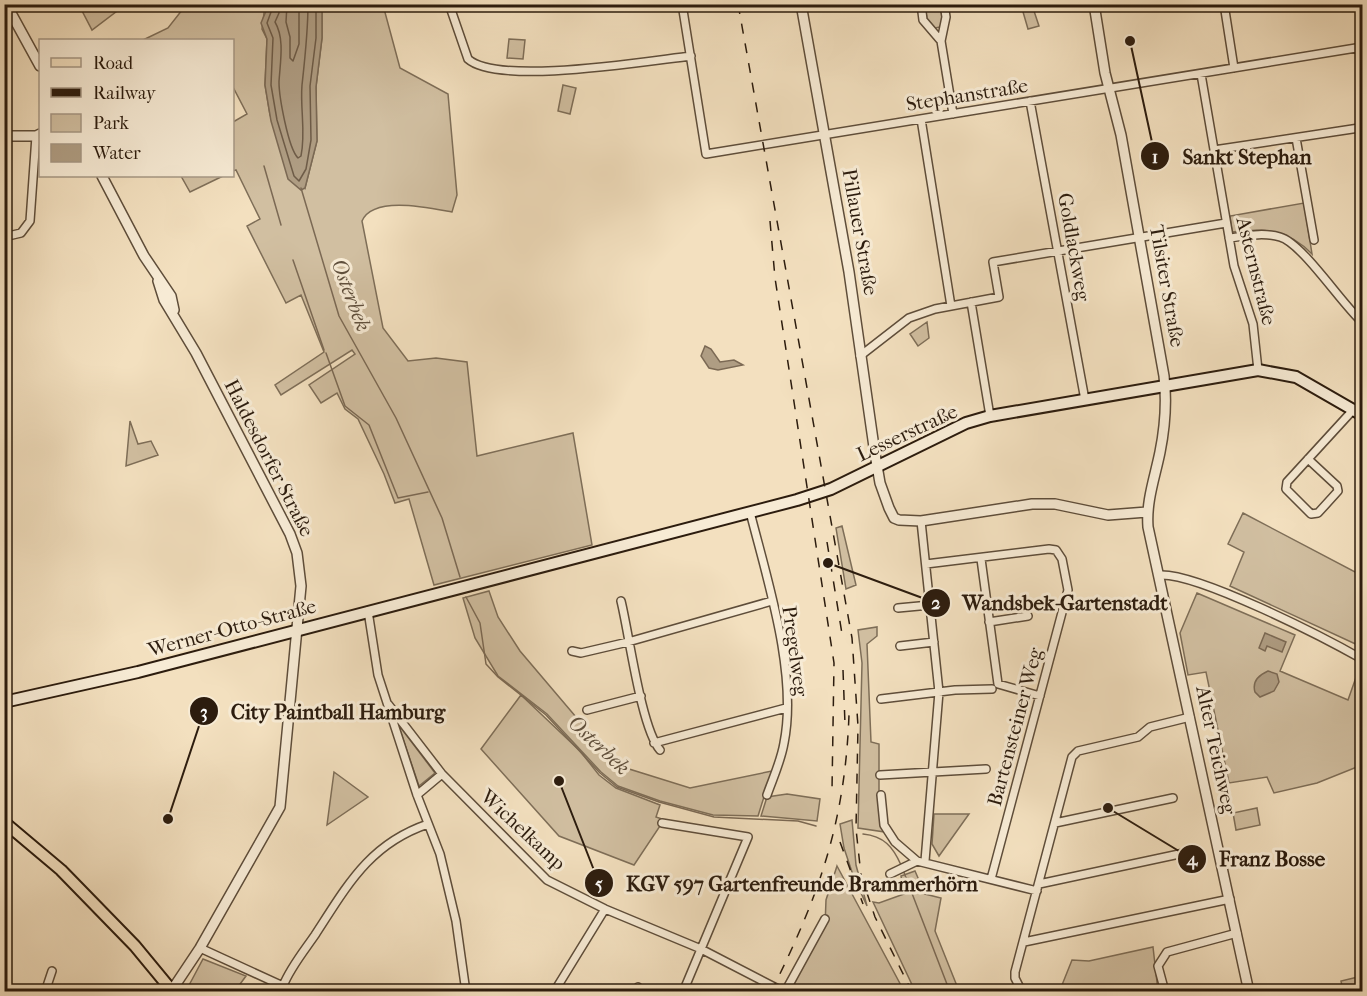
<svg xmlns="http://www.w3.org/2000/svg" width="1367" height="996" viewBox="0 0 1367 996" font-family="'IM FELL French Canon',serif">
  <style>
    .green { fill: #d1bfa1; stroke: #7e6e58; stroke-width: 1.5 }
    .water { fill: #af9d83; stroke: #7b6954; stroke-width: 1.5 }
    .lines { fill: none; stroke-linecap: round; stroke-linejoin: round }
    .shore { stroke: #6e5c48; stroke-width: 1.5 }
    .stream { stroke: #7b6954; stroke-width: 1.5 }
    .minor-casing { stroke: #5e4d3a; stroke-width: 10 }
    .tertiary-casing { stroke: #5e4d3a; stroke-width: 12 }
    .secondary-casing { stroke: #2c1c0e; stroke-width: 14 }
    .primary-casing { stroke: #2c1c0e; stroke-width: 14 }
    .minor { stroke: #f7ebd5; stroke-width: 7 }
    .tertiary { stroke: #f7ebd5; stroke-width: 9 }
    .secondary { stroke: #f7ebd5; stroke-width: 10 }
    .primary { stroke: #f3e0bf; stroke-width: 10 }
    .rail { stroke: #2c1c0e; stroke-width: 1.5; stroke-dasharray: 10 10; stroke-linecap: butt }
    .labels { text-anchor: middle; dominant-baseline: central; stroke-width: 6; stroke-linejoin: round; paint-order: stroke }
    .street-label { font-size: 20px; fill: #2c1c0e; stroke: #f7ebd5 }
    .water-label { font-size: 21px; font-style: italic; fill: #60503d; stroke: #f7ebd5 }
    .leader { fill: none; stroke: #2c1c0e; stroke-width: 2 }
    .callout-dot { fill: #2c1c0e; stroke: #f7ebd5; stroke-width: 2 }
    .mark-label { font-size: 18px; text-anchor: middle; font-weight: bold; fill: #fff }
    .callout-label { font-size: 21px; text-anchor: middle; font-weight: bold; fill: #2c1c0e; stroke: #f7ebd5; stroke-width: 6; stroke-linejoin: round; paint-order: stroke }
  </style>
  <rect width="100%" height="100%" fill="#f3e0bf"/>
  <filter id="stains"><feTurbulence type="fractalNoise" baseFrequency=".00333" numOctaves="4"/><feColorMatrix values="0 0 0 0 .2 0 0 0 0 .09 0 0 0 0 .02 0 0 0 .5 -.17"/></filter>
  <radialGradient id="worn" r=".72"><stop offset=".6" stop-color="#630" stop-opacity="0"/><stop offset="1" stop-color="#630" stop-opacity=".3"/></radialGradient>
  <path class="green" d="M79,5H125L92,30Z
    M186,5H265L262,29L267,39L265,85L270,115L305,188L317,141L316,87L322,38V5H383L400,68L448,94L457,195L452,212C430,208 373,195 362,221L383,328L408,361L436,358L467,362L477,456L573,433L592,545L434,585L409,499L395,503L384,474L358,419L345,409L337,393L321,403L309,385L355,354L352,350L281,395L275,385L324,352L301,295L286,303L247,226L260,219L236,170L233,171V122L247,114L233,87L232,40H143L168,28Z
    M925,5H940L943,19L940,27L935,28L927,19Z
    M1021,5H1032L1039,26L1028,29Z
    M509,39L525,40L523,59L507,58Z
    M563,85L576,88L570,114L558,111Z
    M181,176H223L190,192Z
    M1304,203L1312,254C1288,229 1265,228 1232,232L1230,216Z
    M927,322L929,338L918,346L910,334Z
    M130,421L138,444L151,441L158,455L126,466Z
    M1243,513L1355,572L1362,571V647L1230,586L1244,552L1228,544Z
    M842,526L856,585L846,589L836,528Z
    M489,591L498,617L520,651L576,717L626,768L690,788L772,771L758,816L713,815L660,801L618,786L601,772L547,714L498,676L475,638L463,598Z
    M1197,593L1295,635L1280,671L1348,700L1360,666L1362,667V765L1317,783L1274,793L1267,777L1229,783L1206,672L1188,675L1180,633Z
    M877,627V636L867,644L871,742L879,744V810L885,832L858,828L862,663L858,630Z
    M521,695L580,751L599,775L616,788L660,805L656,817L662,819L660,826L634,865L559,836L481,749Z
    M398,724L435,773L419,786Z
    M334,772L368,797L327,825Z
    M787,794L820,799L817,821L761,816L767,797Z
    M1257,808L1260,825L1236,830L1233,813Z
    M934,814H969L939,856L932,844Z
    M852,820L856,865L867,906L854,878L844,848L840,824Z
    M837,866L904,991L787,992L825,926L826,900Z
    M915,871L925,894L941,898L935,931L959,991H915L873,902L879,903L904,894L901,876Z
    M1153,947L1158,991H1080L1062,985L1072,960L1089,961Z
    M203,959L246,976L235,991H189L187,989Z
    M1362,976V991H1343L1341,981Z"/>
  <path class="water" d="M265,5H322V38L316,87L317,141L305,188L301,190L288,179L271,121L265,85L267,39L261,23L266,11Z
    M705,346L711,349L720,362L734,360L743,365L718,370L709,368L701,356Z
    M1265,633L1286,642L1282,652L1267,646L1265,651L1259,648Z
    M1268,671L1277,674L1279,682L1274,691L1260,697L1255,692C1252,682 1259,675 1268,671Z"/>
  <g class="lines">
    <path class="shore" d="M270,4L271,12L267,23L273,38L271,85L277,120L294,176L299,181L306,169L311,140L310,86L316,38V4
      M278,4L279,13L275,22C285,39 280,63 279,82C279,96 288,148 298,158L301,156C306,132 300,109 302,85C305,58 308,32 308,4
      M287,4L286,22L290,37V58L293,61L299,44V4"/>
    <path class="stream" d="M264,166L281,225
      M301,188L339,316L396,418L442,518L460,577
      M293,260L324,350
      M326,353L345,406L369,425L398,498L428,492
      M466,597L480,623L486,664L498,677L546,715L600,773L617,787L659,802L714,817L798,821L816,826
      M863,834C884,836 893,847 901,865
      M903,870L950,992"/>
    <g class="minor-casing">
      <path id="minor" d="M449,4L468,59C498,86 647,61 691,56
        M682,4L706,154L1362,47
        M921,4L923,20L941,41
        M944,4L946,17L941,41L953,114
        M1224,4L1234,68
        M1360,48L1362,67
        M1201,74L1234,266L1253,324L1258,370
        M1030,101L1085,400
        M921,119L951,306
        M1296,138L1314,240
        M1214,150L1359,128L1362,129
        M4,237L21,233L30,221L36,136
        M1229,238C1245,236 1263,232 1280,237C1302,243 1341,303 1362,322
        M971,302L990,416
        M860,356L909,318L935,309L999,297L993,262L1226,223
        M1308,459L1337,486L1338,491L1318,513L1311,514L1286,489L1287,482L1353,410
        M750,512C767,579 798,674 784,743C781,761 773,778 767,795
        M921,521L939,692L925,861
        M981,559L998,684L1040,696
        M926,564L1049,549L1056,550L1062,559L1068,590L991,879
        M1159,575C1197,572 1325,638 1362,659
        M621,601C629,633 641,728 660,750
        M898,608L930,605
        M368,611L378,675L417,795L440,854L456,921L466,992
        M989,622L1028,616
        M900,646L934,642
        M572,651L581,653L628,642L772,601
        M881,699L955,690L992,689
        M388,704L442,774L547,880L605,909L701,949L784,992
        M587,710L641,696
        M654,743L786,708
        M880,775L986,769
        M417,795L442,774
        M881,795L884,825L895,842L917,861L1037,891
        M662,823L748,837L683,992
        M1055,823L1173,798
        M890,874L917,861
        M1039,884L1184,853
        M1024,942L1230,899
        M200,948L296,992
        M283,986C290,968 304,951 315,935C347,886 369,844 428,824
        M45,992L52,971
        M554,992L605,909
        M635,992L638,987
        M785,992L825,919
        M1022,992L1015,978V972L1072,757L1078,751L1138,737L1150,727L1190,717
        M1165,992L1158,966L1167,952L1237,933"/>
    </g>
    <g class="tertiary-casing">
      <path id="tertiary" d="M6,4L40,66
        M801,4L849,272L875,454L880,483L889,508L894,518L899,520L921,521L1032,504H1055L1108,515L1147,512
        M1094,4L1105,73L1121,135L1164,376C1167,402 1165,427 1160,452C1155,477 1146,501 1148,527L1249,992
        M4,136H36L40,134
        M102,176L144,256L171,296L174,310
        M158,281L164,300L196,353L290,534L297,553L301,586L280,807L200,948L172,990"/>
    </g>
    <g class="secondary-casing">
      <path id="secondary" d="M4,702L138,672L797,500L831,489L966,423L990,416L1258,370L1296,377L1362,415"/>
    </g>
    <g class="primary-casing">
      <path id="primary" d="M4,822L61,870L135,946L173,992"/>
    </g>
    <use href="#minor" class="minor"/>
    <use href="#tertiary" class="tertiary"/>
    <use href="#secondary" class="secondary"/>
    <use href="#primary" class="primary"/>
    <path class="rail" d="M738,4L852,638L858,726L856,829L861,875L875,917L912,992
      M770,221L775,278L834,663L832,790
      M827,542L843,640
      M843,670L845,724
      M840,842L863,904
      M771,992C819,896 845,823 849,715"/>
  </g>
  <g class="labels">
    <g class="street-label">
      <text transform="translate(967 95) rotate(-9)">Stephanstraße</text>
      <text transform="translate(860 232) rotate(80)">Pillauer Straße</text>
      <text transform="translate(1074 247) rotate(80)">Goldlackweg</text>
      <text transform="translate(1256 271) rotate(76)">Asternstraße</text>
      <text transform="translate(1167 286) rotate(80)">Tilsiter Straße</text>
      <text transform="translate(907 433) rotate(-25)">Lesserstraße</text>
      <text transform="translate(269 458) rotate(63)">Haldesdorfer Straße</text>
      <text transform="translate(232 628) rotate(-15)">Werner-Otto-Straße</text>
      <text transform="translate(795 651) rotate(82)">Pregelweg</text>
      <text transform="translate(1015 727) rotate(-75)">Bartensteiner Weg</text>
      <text transform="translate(1216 750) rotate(78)">Alter Teichweg</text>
      <text transform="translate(523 830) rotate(43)">Wichelkamp</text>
    </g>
    <g class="water-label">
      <text transform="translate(351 295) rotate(69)">Osterbek</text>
      <text transform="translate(599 745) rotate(43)">Osterbek</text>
    </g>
  </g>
  <path class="leader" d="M1130 41L1155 156M828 563L936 603M168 819L204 711M1108 808L1192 859M559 781L599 883"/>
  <g class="callout-dot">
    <circle cx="1130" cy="41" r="6"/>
    <circle cx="828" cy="563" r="6"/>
    <circle cx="168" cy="819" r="6"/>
    <circle cx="1108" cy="808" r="6"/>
    <circle cx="559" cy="781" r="6"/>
    <circle cx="1155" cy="156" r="15"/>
    <circle cx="936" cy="603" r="15"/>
    <circle cx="204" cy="711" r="15"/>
    <circle cx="1192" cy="859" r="15"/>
    <circle cx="599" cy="883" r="15"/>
  </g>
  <g class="mark-label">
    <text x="1155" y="163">1</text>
    <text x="936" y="609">2</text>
    <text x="204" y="718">3</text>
    <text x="1192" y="865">4</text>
    <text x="599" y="890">5</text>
  </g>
  <g class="callout-label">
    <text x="1247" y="164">Sankt Stephan</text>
    <text x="1065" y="610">Wandsbek-Gartenstadt</text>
    <text x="338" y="719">City Paintball Hamburg</text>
    <text x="1272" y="866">Franz Bosse</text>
    <text x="802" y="891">KGV 597 Gartenfreunde Brammerhörn</text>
  </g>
  <rect width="1367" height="996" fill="none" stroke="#f3e0bf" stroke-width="24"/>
  <rect x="6" y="6" width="1355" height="984" fill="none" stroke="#2c1c0e" stroke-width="3"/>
  <rect x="12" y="12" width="1343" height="972" fill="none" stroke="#2c1c0e" stroke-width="1.5"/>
  <rect x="39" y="39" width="195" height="138" fill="#f7ebd5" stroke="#a69885" stroke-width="1.5"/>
  <rect x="51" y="58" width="30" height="9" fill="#f3e0bf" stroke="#a69885" stroke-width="1.5"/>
  <text x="93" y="69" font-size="18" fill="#2c1c0e">Road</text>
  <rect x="51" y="88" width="30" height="9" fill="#2c1c0e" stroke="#a69885" stroke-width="1.5"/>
  <text x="93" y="99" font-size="18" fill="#2c1c0e">Railway</text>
  <rect x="51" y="114" width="30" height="18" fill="#d1bfa1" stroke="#a69885" stroke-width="1.5"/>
  <text x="93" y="129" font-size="18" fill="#2c1c0e">Park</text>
  <rect x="51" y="144" width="30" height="18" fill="#af9d83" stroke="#a69885" stroke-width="1.5"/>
  <text x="93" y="159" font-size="18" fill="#2c1c0e">Water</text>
  <rect width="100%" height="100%" filter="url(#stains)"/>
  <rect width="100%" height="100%" fill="url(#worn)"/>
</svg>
